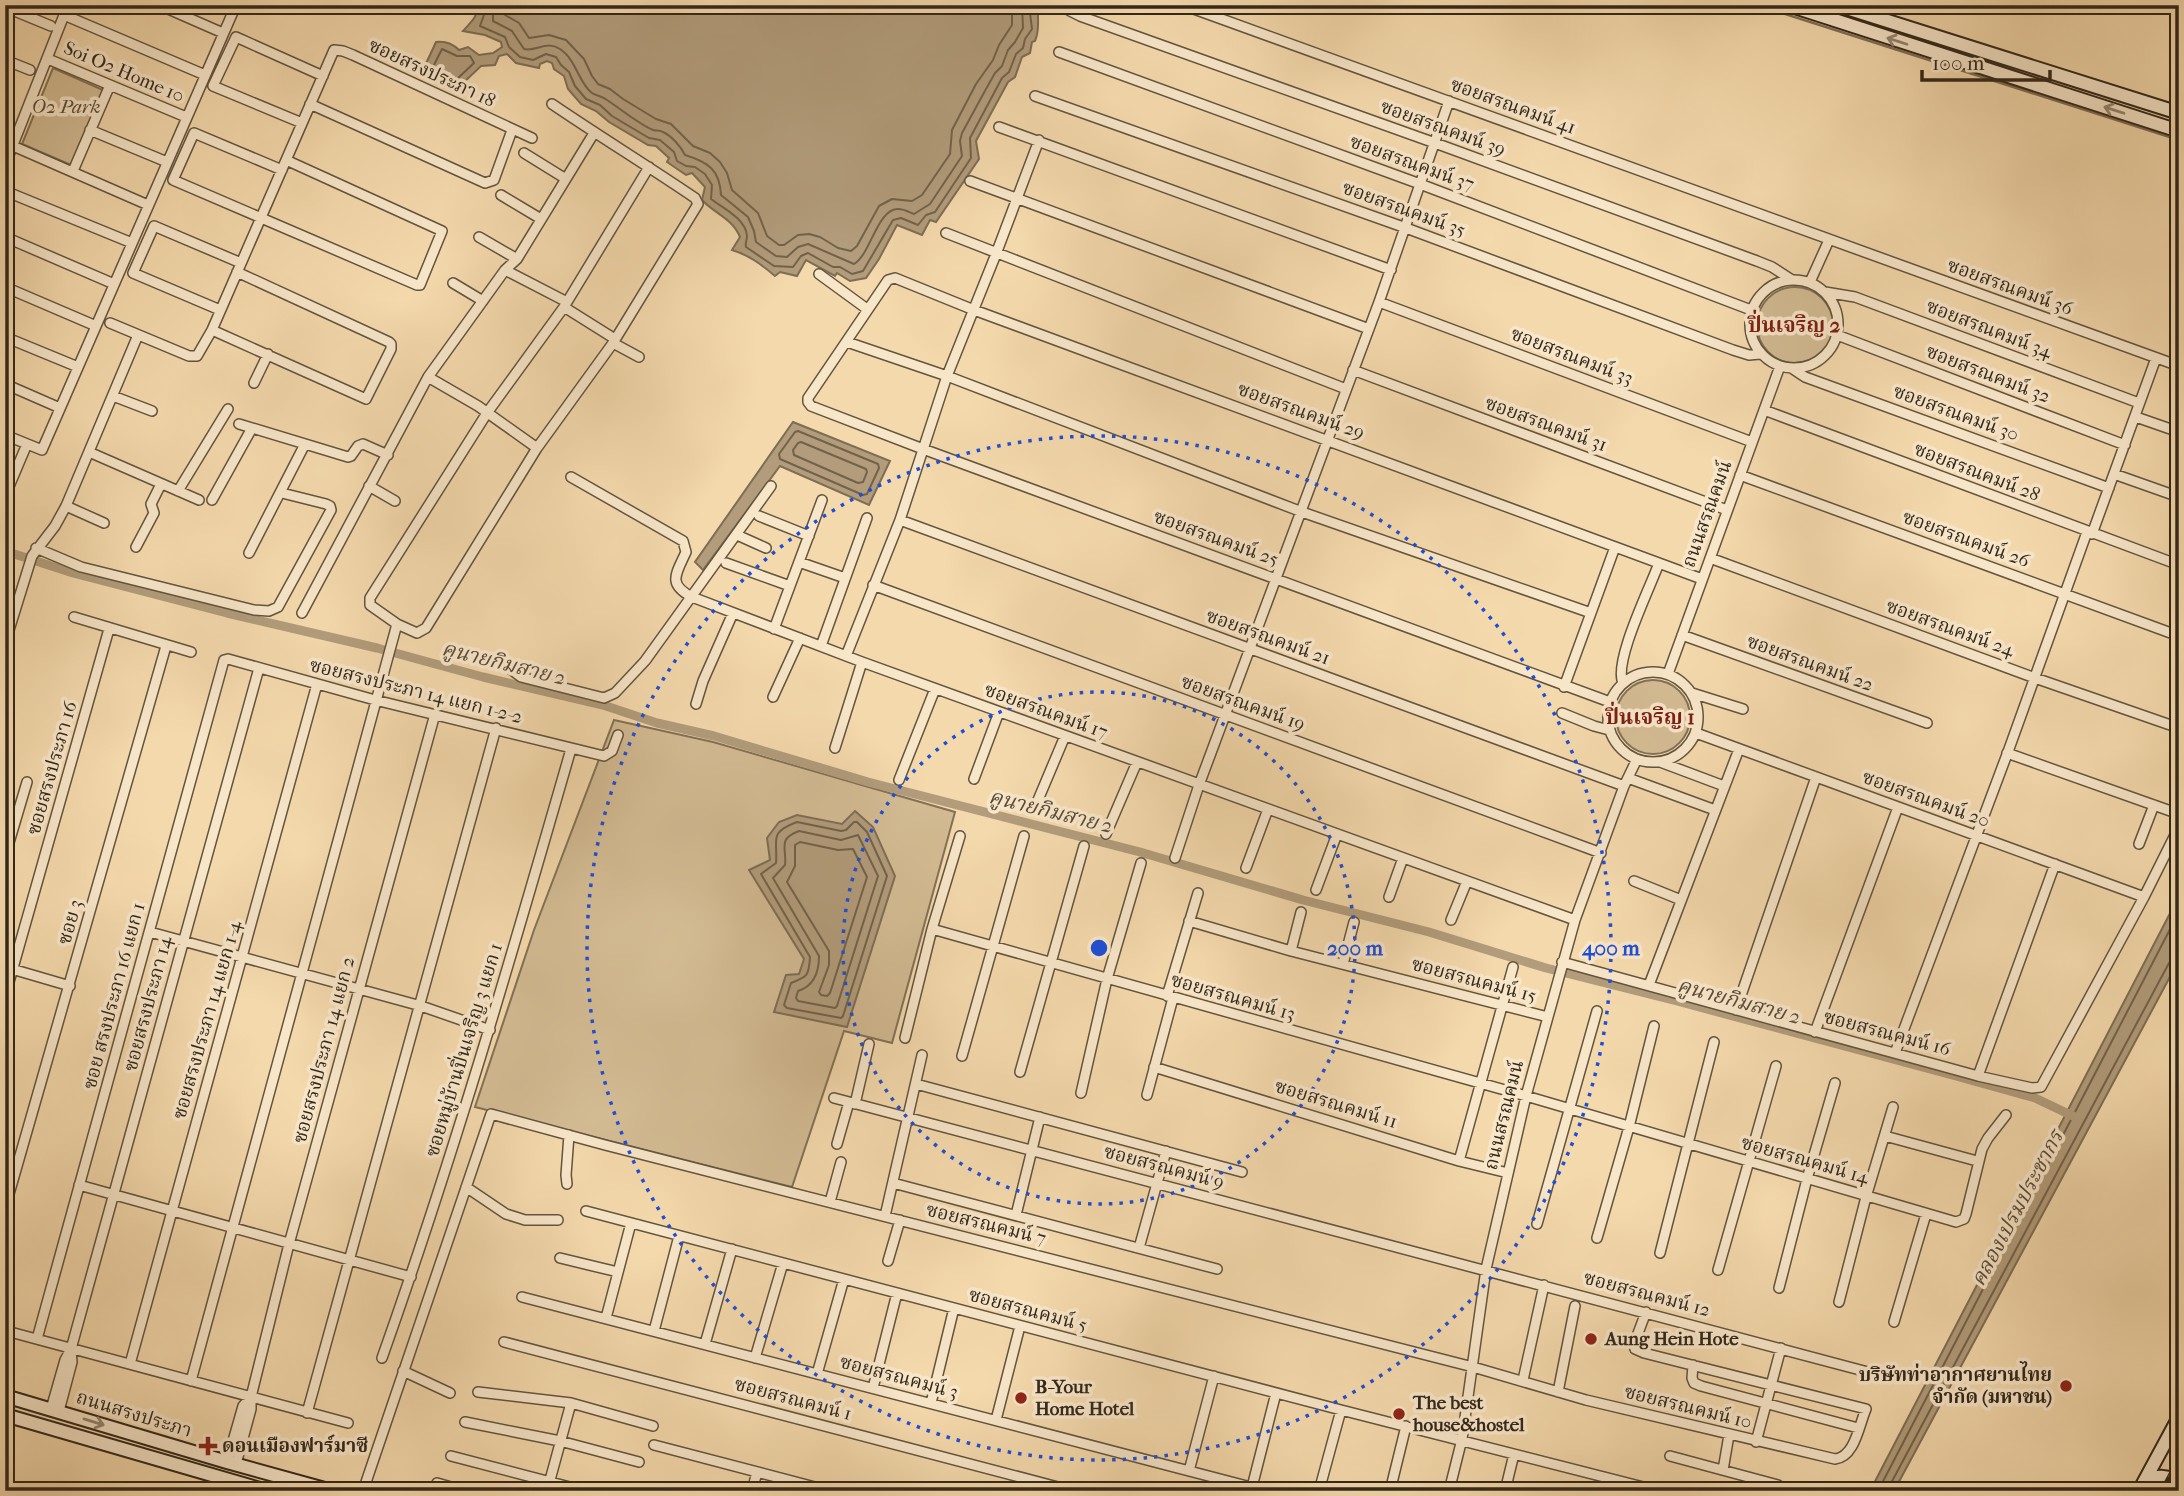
<svg xmlns="http://www.w3.org/2000/svg" width="2184" height="1496" viewBox="0 0 2184 1496" font-family="'IM FELL French Canon','Noto Serif Thai',serif">
  <style>
    .green { fill: #d3bb93; stroke: #827157; stroke-width: 2 }
    .water { fill: #b29c7b; stroke: #7e6d55; stroke-width: 2 }
    .lines { fill: none; stroke-linecap: round; stroke-linejoin: round }
    .shore { stroke: #72624b; stroke-width: 2 }
    .stream { stroke: #7e6d55; stroke-width: 2.5 }
    .canal { stroke: #b29c7b; stroke-width: 9 }
    .street-casing { stroke: #62543f; stroke-width: 12 }
    .secondary-casing { stroke: #31271b; stroke-width: 16 }
    .street { stroke: #f8e6c9; stroke-width: 9 }
    .secondary { stroke: #f8e6c9; stroke-width: 12 }
    .rail-casing { stroke: #31271b; stroke-width: 5 }
    .rail { stroke: #f8e6c9; stroke-width: 2.5; stroke-dasharray: 8; stroke-linecap: butt }
    .oneway { stroke: #948672 }
    .ring { fill: none; stroke: #1d4ed8; stroke-width: 3.5; stroke-dasharray: 3.5 7 }
    .poi-dot { fill: #8f2418; stroke: #f8e6c9; stroke-width: 2.5 }
    .labels { text-anchor: middle; dominant-baseline: central; stroke-width: 7; stroke-linejoin: round; paint-order: stroke }
    .street-label { font-size: 19px; fill: #31271b; stroke: #f8e6c9 }
    .park-label { font-size: 19px; font-style: italic; fill: #5a4c39; stroke: #f8e6c9 }
    .poi-label { font-size: 19px; font-weight: bold; fill: #31271b; stroke: #f8e6c9; text-anchor: start }
    .neighbourhood-label { font-size: 21px; font-weight: bold; fill: #7a1f14; stroke: #f8e6c9 }
    .water-label { font-size: 21px; font-style: italic; fill: #584a38; stroke: #f8e6c9 }
    .centre { fill: #1d4ed8; stroke: #f8e6c9; stroke-width: 3.5 }
    .ring-label { font-size: 21px; text-anchor: middle; font-weight: bold; fill: #1d4ed8; stroke: #f8e6c9; stroke-width: 7; stroke-linejoin: round; paint-order: stroke }
  </style>
  <rect width="100%" height="100%" fill="#f4d9ac"/>
  <filter id="stains"><feTurbulence type="fractalNoise" baseFrequency=".00286" numOctaves="4"/><feColorMatrix values="0 0 0 0 .2 0 0 0 0 .09 0 0 0 0 .02 0 0 0 .5 -.17"/></filter>
  <radialGradient id="worn" r=".72"><stop offset=".6" stop-color="#630" stop-opacity="0"/><stop offset="1" stop-color="#630" stop-opacity=".3"/></radialGradient>
  <path class="green" d="M53,68L103,90L71,165L22,144Z
    M1757 325a38 38 0 1 1 76 0a38 38 0 1 1-76 0Z
    M1616 717a37 37 0 1 1 74 0a37 37 0 1 1-74 0Z
    M614,720L713,742L955,812L892,1043L844,1031L792,1187L475,1107L534,930Z"/>
  <path class="water" d="M477,5H1039C1036,19 1041,27 1035,41L1032,42L1030,53L1022,57L1015,77L1008,82L976,141L979,159L936,222L930,220L922,235L897,225L879,259L866,278L850,281L837,273L835,276L806,260L797,276L780,272L775,276C762,265 749,255 732,250L740,237C732,218 715,214 702,200L705,187L692,173L686,175L667,162L669,158L656,146L648,145L609,122L596,111L581,104L568,89L564,76L554,69L552,63L547,61L540,64L539,68L516,63L507,54L499,56L495,65L481,66L461,85L453,90L423,75V70L436,42C445,41 452,43 459,50L468,47L479,55L493,53L502,47L501,42L485,35L463,31C470,23 479,16 477,5Z
    M793,422L890,461L869,505L780,466L703,570L695,562Z
    M855,811L873,827L895,876L847,1027L774,1012L786,975L799,974L804,959L749,870L770,860L767,838L779,822L797,815L842,824Z
    M2179,896V960L1894,1491H1870Z"/>
  <g class="lines">
    <path class="shore" d="M484,5L485,12L480,26L505,37L509,47L520,57L533,60L546,54L556,57L561,65L569,72L575,86L586,99L600,105L612,116L649,138L660,140L674,152L677,161L686,166L695,167L705,174L712,185L711,199C723,208 746,219 747,236C747,240 745,243 746,247L774,266L793,267L801,256L808,253L833,267H840L852,274L863,271L893,220L901,218L918,225L926,215L935,212L971,158L970,138L1002,78L1009,72L1016,54L1023,48L1025,39L1032,29L1030,13L1031,5
      M493,5V21L512,31L524,49C537,52 546,40 560,49C576,59 579,84 592,93C597,96 602,96 607,100C618,107 640,125 653,130C656,131 660,130 663,132C672,136 681,147 685,155C708,162 720,170 721,195L748,217L754,231L756,242L776,256L787,257L798,247L808,244L854,264C871,254 877,209 898,209C904,209 909,212 914,214L930,204L962,156L960,141L962,133L986,89L995,73L1002,66L1008,50L1015,42L1023,28L1022,5
      M504,5L505,15L519,23L529,38L549,35L566,40L584,59L592,76L598,84L610,89L623,99L656,119L671,124L693,146L710,153L720,162L727,173L732,190L758,213L767,236L779,245H784L798,235L809,234L820,237L838,248L851,251L857,246L879,206L892,199L912,201L922,195L950,154L952,130L976,84L993,60L999,45L1012,25V5
      M442,49L457,56H470L474,63L457,79L451,81L431,71Z
      M798,431L878,464L879,468L867,494L863,495L780,459L779,454L795,432Z
      M801,442L866,469L867,472L863,482L858,483L794,455L793,450L798,443Z
      M797,822L841,831L846,830L854,822H857L867,832L887,876L843,1016L841,1018L787,1008L784,1005L791,983C807,977 809,976 810,957L761,874L776,863C778,839 768,833 797,822Z
      M799,831L841,840L858,835L878,876L837,1006L835,1008L798,1001L796,998L798,991C814,986 819,972 819,956L773,878L785,865C787,848 777,839 799,831Z
      M800,842L838,850L853,849L867,877L830,993L827,996L821,995L819,992L829,965V951L787,882L795,866V845Z
      M1878,1491L2179,912
      M1889,1491L1890,1485L2169,963L2173,959H2179"/>
    <path class="stream" d="M1757,5L2179,140"/>
    <path class="canal" d="M5,551L73,573L227,613L377,648L483,677L603,705L657,723L714,736L868,782L1140,852L1303,900L1429,932L1546,968L1677,1001L1956,1076L2035,1098L2075,1117
      M186,1486L205,1491"/>
    <g class="street-casing">
      <path id="street" d="M159,5L223,33
        M1066,5L1070,11L1080,16L1435,143L1757,261L1772,267L1792,280
        M1183,5L2179,366
        M5,7L51,26
        M64,15L205,75
        M1059,52L1420,184L1751,310
        M48,59L186,117
        M5,60L30,70
        M1035,96L1406,228L1733,350L1749,355L1760,354
        M310,104L485,183L494,180L512,130
        M552,104C599,136 648,166 695,198L698,204L613,343L537,448L426,628L417,633L397,624L370,605V598L487,413L564,307L649,167
        M302,123L213,86L236,37L323,76
        M999,127L1391,270
        M90,130L167,162
        M13,146L148,205
        M524,153L566,179
        M5,165L68,5
        M282,170L194,133L173,180L417,285H420L442,231L286,160
        M73,171L110,85
        M970,181L1369,329
        M5,191L132,243
        M501,195L541,219
        M946,233L1346,389
        M5,237L114,284
        M479,237L517,259
        M505,270L567,302
        M819,274L867,309
        M1750 324a44 44 0 1 1 88 0a44 44 0 1 1-88 0Z
        M1810,282L1829,240
        M453,283L483,301
        M5,287L96,326
        M1825,292L1855,297L2139,403
        M1379,302L1752,442
        M564,307L615,339
        M220,310L133,273L154,226L241,263
        M110,323L189,356H197L212,330L334,50L343,51L353,55L532,138
        M212,330L366,399L391,349V344L389,342L237,272
        M1837,335L2125,445
        M5,337L78,367
        M847,342L947,376L1302,512L1591,613
        M613,343L639,357
        M1793,369L1805,377L2109,488
        M1353,370L1727,510
        M428,377L478,406L537,448
        M254,383L268,354
        M5,384L60,408
        M113,396L152,411
        M1764,410L2179,565
        M2136,417L2179,432
        M239,424L348,457L351,456L358,446L363,444L388,455
        M5,435L42,450L236,5
        M89,452L199,500
        M2114,474L2179,497
        M1740,475L2179,636
        M571,477L683,541L686,552C676,574 667,584 692,597L862,662L1575,920
        M369,486L395,501
        M178,491L228,409
        M5,496L27,444
        M212,500L252,428
        M66,506L104,523
        M759,516L809,536
        M900,520L1624,786
        M2092,534L2156,358
        M737,535L766,548
        M136,547L154,513L151,504L161,484
        M36,548L81,567L254,610L269,611L278,607L331,510L330,506L326,504L282,493
        M249,553L305,444
        M1710,558L2035,678L2179,728
        M799,562L845,578
        M726,563L790,586
        M873,585L1601,853
        M302,613L428,377L505,270L517,259L594,133
        M74,617L191,652
        M774,629L822,500
        M1682,635L1927,723
        M5,643L32,556L55,526L66,506L138,335
        M821,646L867,518
        M846,656L900,520L947,376L996,254L1039,140
        M497,659L521,677L604,698L615,693L645,661L771,486
        M1608 717a45 45 0 1 1 90 0a45 45 0 1 1-90 0Z
        M1668,674L1780,366
        M1623,683C1613,662 1650,588 1659,563
        M1564,687L1615,547
        M1692,693L1743,709
        M773,697L800,638
        M1610,702L923,449L811,406L808,402V398L888,280L895,278L974,310L1702,579
        M696,704L703,681L733,613
        M1562,713L1594,726L1609,730
        M1696,733L2144,897
        M835,748L862,662
        M2007,753L2179,814
        M1660,762L1724,786
        M1628,778L1715,810
        M974,779L999,712
        M899,780L935,689
        M1038,800L1065,736
        M1106,834L1137,762
        M2139,844L2154,805
        M5,856L27,782
        M1175,858L1199,785L1379,302L1449,101
        M1246,868L1268,809
        M1634,881L1681,900
        M1316,890L1337,834
        M1389,897L1403,858
        M1451,920L1467,881
        M1189,921L1291,951L1548,1017
        M932,929L1526,1096L1956,1222L1964,1219L1966,1214L1982,1149L1988,1138L2006,1115
        M150,932L421,1006L490,1030
        M1291,951L1301,912
        M1562,962L1978,1076L2032,1088L2041,1087L2144,897L2179,827
        M1343,964L1354,922
        M5,967L70,986
        M1649,985L1739,749
        M5,996L109,629
        M1167,996L1198,893
        M1736,1010L1816,777
        M1815,1032L1898,807
        M905,1038L932,929L960,836
        M1895,1053L2009,749L2087,532
        M962,1056L1024,836
        M1154,1067L1459,1161L1508,1173
        M1020,1072L1084,846
        M1978,1076L2055,864
        M916,1084L1242,1172
        M1081,1093L1107,979L1141,863
        M1147,1095L1173,998
        M834,1098L1879,1375
        M855,1104L869,1044
        M1885,1136L1977,1161
        M837,1144L849,1102
        M1459,1161L1513,967
        M893,1183L1217,1269
        M567,1184L566,1175L569,1135
        M79,1185L411,1277
        M466,1187L506,1214L525,1220H558
        M830,1202L841,1162
        M5,1208L166,646
        M586,1211L1341,1410L1659,1491
        M1016,1215L1040,1117
        M885,1216L922,1055
        M1537,1224L1597,1011
        M1597,1238L1629,1127L1654,1026
        M1139,1248L1166,1151
        M1660,1253L1714,1042
        M560,1258L618,1272
        M888,1261L900,1220
        M1718,1270L1776,1066
        M1779,1288L1807,1179L1835,1083
        M522,1297L1266,1491
        M1839,1302L1866,1197L1893,1107
        M606,1318L631,1223
        M1894,1322L1926,1214
        M654,1331L679,1236
        M14,1333L348,1423
        M37,1339L224,660L228,659L375,700L604,756L612,751L618,735
        M504,1342L1073,1491
        M705,1344L732,1249
        M382,1358C453,1158 512,954 571,749
        M755,1358L783,1263
        M130,1364L317,684
        M1693,1365L1692,1378L1694,1383L1701,1386L1858,1428
        M403,1371L450,1393
        M817,1374L844,1279
        M1523,1380L1544,1285
        M191,1381L397,624
        M873,1388L897,1293
        M478,1392L571,1403L653,1426
        M1558,1392L1575,1306
        M931,1403L954,1308
        M51,1409L65,1360L71,1349L259,668
        M59,1411L72,1362L71,1351
        M307,1413L496,728
        M996,1420L1020,1326
        M465,1422L560,1441L639,1462
        M1756,1442L1781,1348
        M654,1445L830,1491
        M451,1456L585,1491
        M1670,1456L1778,1485
        M227,1462L243,1406L251,1397
        M236,1464L251,1409V1397L289,1244L435,714
        M1723,1470L1729,1435
        M1189,1471L1214,1376
        M437,1483L465,1491
        M1252,1487L1276,1393
        M363,1491L491,1114L605,1145L1473,1367L1586,1400L1835,1459C1855,1457 1859,1425 1866,1409L1644,1353L1635,1349L1634,1344L1646,1312
        M547,1491L571,1403
        M752,1491L757,1472
        M1319,1491L1341,1410
        M1390,1491L1406,1426
        M1449,1491L1462,1439L1486,1269L1526,1096L1575,920L1624,786L1637,759
        M1505,1491L1514,1454"/>
    </g>
    <g class="secondary-casing">
      <path id="secondary" d="M1788,5L2179,131
        M1837,5L2179,113
        M5,1396L227,1462L332,1491
        M5,1415L267,1491
        M2146,1479C2159,1476 2168,1475 2179,1483
        M2139,1491L2179,1417"/>
    </g>
    <use href="#street" class="street"/>
    <use href="#secondary" class="secondary"/>
    <g class="rail-casing">
      <path id="rail" d="M2162,1491L2179,1459
        M2176,1491L2179,1486"/>
    </g>
    <use href="#rail" class="rail"/>
  </g>
  <defs><path id="oneway-shaft" d="M-6 0H5M1.5-3L5.5 0L1.5 3" fill="none" stroke-width="1.6" stroke-linecap="round" stroke-linejoin="round" transform="scale(1.75)"/></defs>
  <g class="oneway">
    <use href="#oneway-shaft" transform="translate(1897 41) rotate(-162)"/>
    <use href="#oneway-shaft" transform="translate(2114 110) rotate(-162)"/>
    <use href="#oneway-shaft" transform="translate(94 1422) rotate(17)"/>
  </g>
  <g class="ring">
    <circle cx="1099" cy="948" r="256"/>
    <circle cx="1099" cy="948" r="512"/>
  </g>
  <g class="poi-dot">
    <circle cx="1591" cy="1339" r="7"/>
    <circle cx="2066" cy="1386" r="7"/>
    <circle cx="1021" cy="1398" r="7"/>
    <circle cx="1399" cy="1414" r="7"/>
    <path d="M204.5 1435.5h7v7h7v7h-7v7h-7v-7h-7v-7h7z"/>
  </g>
  <g class="labels">
    <g class="street-label">
      <text transform="translate(124 72) rotate(23)">Soi O2 Home 10</text>
      <text transform="translate(432 73) rotate(25)">ซอยสรงประภา 18</text>
      <text transform="translate(1513 106) rotate(20)">ซอยสรณคมน์ 41</text>
      <text transform="translate(1443 128) rotate(20)">ซอยสรณคมน์ 39</text>
      <text transform="translate(1412 163) rotate(20)">ซอยสรณคมน์ 37</text>
      <text transform="translate(1404 209) rotate(20)">ซอยสรณคมน์ 35</text>
      <text transform="translate(2010 287) rotate(20)">ซอยสรณคมน์ 36</text>
      <text transform="translate(1989 329) rotate(21)">ซอยสรณคมน์ 34</text>
      <text transform="translate(1572 356) rotate(21)">ซอยสรณคมน์ 33</text>
      <text transform="translate(1988 374) rotate(21)">ซอยสรณคมน์ 32</text>
      <text transform="translate(1301 411) rotate(20)">ซอยสรณคมน์ 29</text>
      <text transform="translate(1956 413) rotate(20)">ซอยสรณคมน์ 30</text>
      <text transform="translate(1546 424) rotate(20)">ซอยสรณคมน์ 31</text>
      <text transform="translate(1977 472) rotate(21)">ซอยสรณคมน์ 28</text>
      <text transform="translate(1707 514) rotate(-70)">ถนนสรณคมน์</text>
      <text transform="translate(1216 538) rotate(20)">ซอยสรณคมน์ 25</text>
      <text transform="translate(1966 539) rotate(20)">ซอยสรณคมน์ 26</text>
      <text transform="translate(1950 628) rotate(20)">ซอยสรณคมน์ 24</text>
      <text transform="translate(1268 637) rotate(20)">ซอยสรณคมน์ 21</text>
      <text transform="translate(1810 663) rotate(20)">ซอยสรณคมน์ 22</text>
      <text transform="translate(416 691) rotate(14)">ซอยสรงประภา 14 แยก 1-2-2</text>
      <text transform="translate(1243 703) rotate(20)">ซอยสรณคมน์ 19</text>
      <text transform="translate(1046 711) rotate(20)">ซอยสรณคมน์ 17</text>
      <text transform="translate(52 768) rotate(-74)">ซอยสรงประภา 16</text>
      <text transform="translate(1926 799) rotate(20)">ซอยสรณคมน์ 20</text>
      <text transform="translate(70 922) rotate(-74)">ซอย 3</text>
      <text transform="translate(1474 980) rotate(15)">ซอยสรณคมน์ 15</text>
      <text transform="translate(114 996) rotate(-75)">ซอย สรงประภา 16 แยก 1</text>
      <text transform="translate(1233 997) rotate(16)">ซอยสรณคมน์ 13</text>
      <text transform="translate(148 1004) rotate(-75)">ซอยสรงประภา 14</text>
      <text transform="translate(207 1020) rotate(-74)">ซอยสรงประภา 14 แยก 1-4</text>
      <text transform="translate(1887 1033) rotate(15)">ซอยสรณคมน์ 16</text>
      <text transform="translate(324 1050) rotate(-75)">ซอยสรงประภา 14 แยก 2</text>
      <text transform="translate(464 1050) rotate(-73)">ซอยหมู่บ้านปิ่นเจริญ 3 แยก 1</text>
      <text transform="translate(1336 1104) rotate(17)">ซอยสรณคมน์ 11</text>
      <text transform="translate(1504 1115) rotate(-76)">ถนนสรณคมน์</text>
      <text transform="translate(1805 1160) rotate(16)">ซอยสรณคมน์ 14</text>
      <text transform="translate(1164 1167) rotate(15)">ซอยสรณคมน์ 9</text>
      <text transform="translate(986 1224) rotate(14)">ซอยสรณคมน์ 7</text>
      <text transform="translate(1647 1294) rotate(15)">ซอยสรณคมน์ 12</text>
      <text transform="translate(1028 1310) rotate(15)">ซอยสรณคมน์ 5</text>
      <text transform="translate(899 1377) rotate(15)">ซอยสรณคมน์ 3</text>
      <text transform="translate(793 1399) rotate(15)">ซอยสรณคมน์ 1</text>
      <text transform="translate(1688 1407) rotate(14)">ซอยสรณคมน์ 10</text>
      <text transform="translate(134 1414) rotate(17)">ถนนสรงประภา</text>
    </g>
    <g class="park-label">
      <text x="66" y="107">O2 Park</text>
    </g>
    <g class="poi-label">
      <text x="1605" y="1339">Aung Hein Hote</text>
      <text x="2052" y="1375" text-anchor="end">บริษัทท่าอากาศยานไทย<tspan x="2052" dy="22">จำกัด (มหาชน)</tspan></text>
      <text x="1035" y="1387">B-Your<tspan x="1035" dy="22">Home Hotel</tspan></text>
      <text x="1413" y="1403">The best<tspan x="1413" dy="22">house&amp;hostel</tspan></text>
      <text x="222" y="1446">ดอนเมืองฟาร์มาซี</text>
    </g>
    <g class="neighbourhood-label">
      <text x="1794" y="325">ปิ่นเจริญ 2</text>
      <text x="1650" y="717">ปิ่นเจริญ 1</text>
    </g>
    <g class="water-label">
      <text transform="translate(504 663) rotate(14)">คูนายกิมสาย 2</text>
      <text transform="translate(1051 811) rotate(14)">คูนายกิมสาย 2</text>
      <text transform="translate(1739 1001) rotate(15)">คูนายกิมสาย 2</text>
      <text transform="translate(2017 1208) rotate(-62)">คลองเปรมประชากร</text>
    </g>
  </g>
  <circle cx="1099" cy="948" r="10" class="centre"/>
  <g class="ring-label">
    <text x="1355" y="955">200 m</text>
    <text x="1611" y="955">400 m</text>
  </g>
  <rect width="2184" height="1496" fill="none" stroke="#f4d9ac" stroke-width="28"/>
  <rect x="7" y="7" width="2170" height="1482" fill="none" stroke="#31271b" stroke-width="3.5"/>
  <rect x="14" y="14" width="2156" height="1468" fill="none" stroke="#31271b" stroke-width="2"/>
  <path d="M1922 70v10h128v-10" fill="none" stroke="#31271b" stroke-width="3.5"/>
  <text x="1932" y="70" font-size="21" fill="#31271b" stroke="#f8e6c9" stroke-width="5" paint-order="stroke">100 m</text>
  <rect width="100%" height="100%" filter="url(#stains)"/>
  <rect width="100%" height="100%" fill="url(#worn)"/>
</svg>
